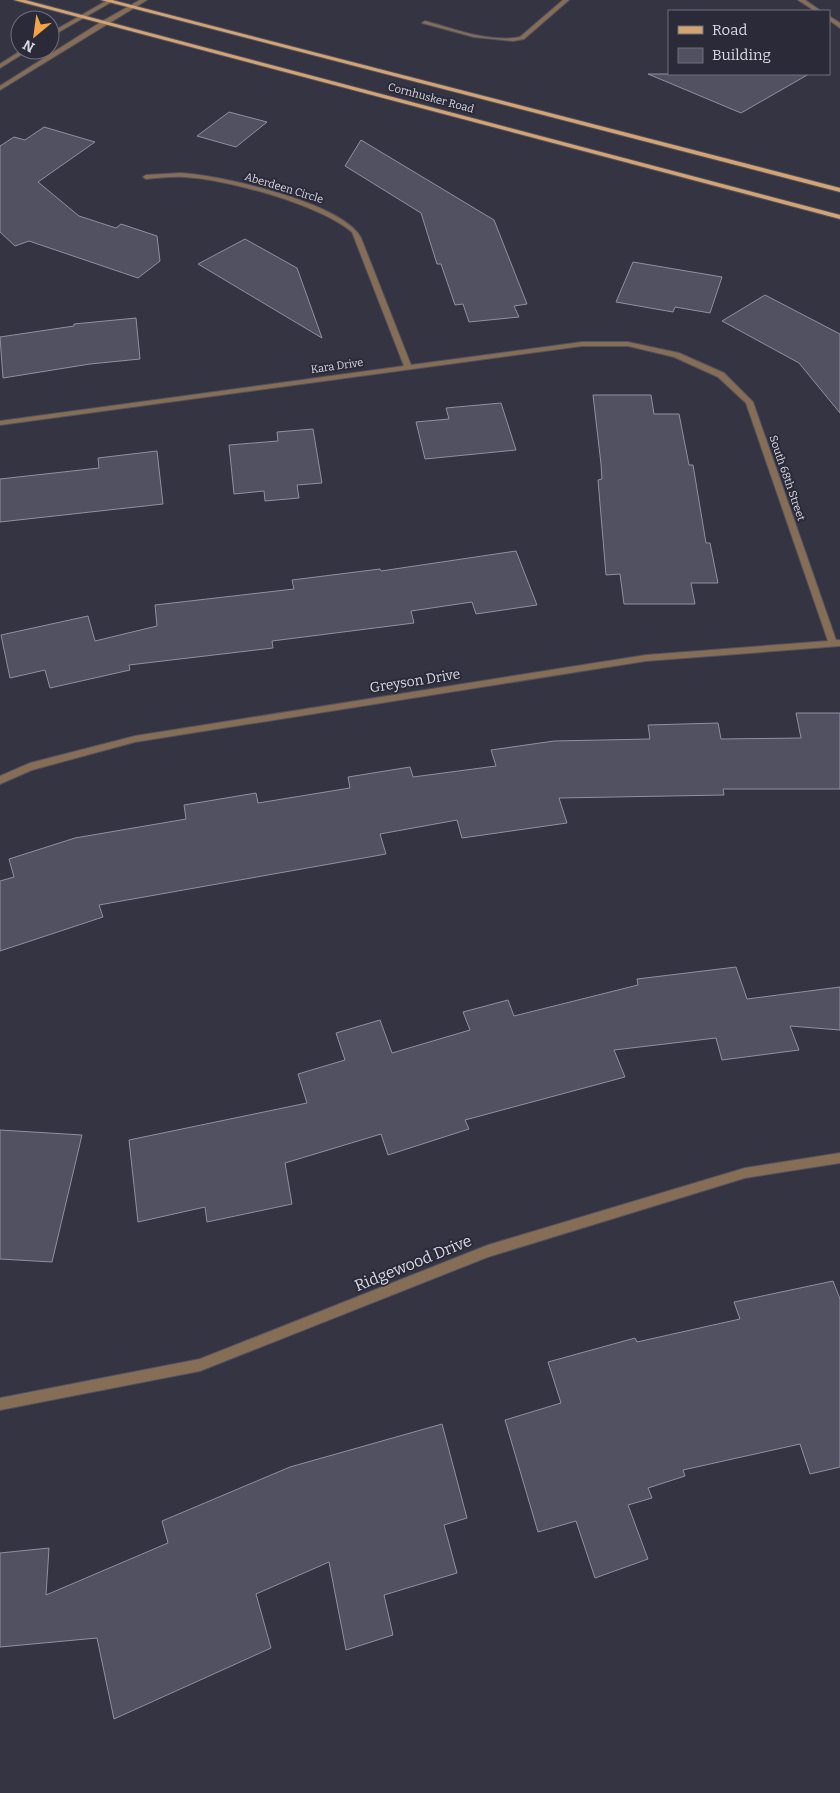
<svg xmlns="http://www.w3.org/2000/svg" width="840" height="1793" viewBox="0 0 840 1793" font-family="Bitter,serif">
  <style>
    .building { fill: #515162; stroke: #8f90a2 }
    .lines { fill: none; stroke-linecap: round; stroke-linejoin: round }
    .service-casing { stroke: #525260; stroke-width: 2 }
    .minor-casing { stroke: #525260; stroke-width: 2 }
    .tertiary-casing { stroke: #525260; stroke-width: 2 }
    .primary-casing { stroke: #525260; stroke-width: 2 }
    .service { fill: #866d56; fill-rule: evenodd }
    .minor { fill: #866d56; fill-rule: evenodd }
    .tertiary { fill: #866d56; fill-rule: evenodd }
    .primary { fill: #d4a372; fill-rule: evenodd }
    .labels { text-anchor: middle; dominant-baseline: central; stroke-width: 4; stroke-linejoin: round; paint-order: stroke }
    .far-street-label { font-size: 11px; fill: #d8d9e2; stroke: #2a2a39 }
    .street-label { font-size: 14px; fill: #d8d9e2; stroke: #2a2a39 }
    .near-street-label { font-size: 16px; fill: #d8d9e2; stroke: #2a2a39 }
  </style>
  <rect width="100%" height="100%" fill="#343443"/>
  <path class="building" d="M648,74H809L741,113Z
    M229,112L267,122L236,147L197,136Z
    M44,127L95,142L38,182L79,216L116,228L121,224L157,236L160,261L138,278L29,241L15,246L0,232V146L14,137L25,140Z
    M361,140L494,220L527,304L514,306L519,317L469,322L463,304L455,305L441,264H437L421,213L345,166Z
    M245,239L297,268L322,338L198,264Z
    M633,262L722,277L710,313L675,307L673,312L616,302Z
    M765,295L840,334V413L799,363L722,321Z
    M136,318L140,359L90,364L3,378L0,337L74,326V324Z
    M593,395H651L654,414H679L689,465H693L706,543H710L718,583H691L695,604H624L620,574L606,575L598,480L602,479L601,464Z
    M501,403L516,450L425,459L416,422L449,419L446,408Z
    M313,429L322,483L297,485L299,498L265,501L264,491L234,494L229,445L278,441L277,432Z
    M157,451L163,504L0,522V479L99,468L98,458Z
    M516,551L537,605L476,614L472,602L411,611L414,623L272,641L273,648L129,665L130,670L50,688L45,670L10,678L1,635L88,616L95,641L157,626L155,605L294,589L292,580L380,569L381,571Z
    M796,713H840V789H723L724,795L559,798L567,823L462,838L457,820L380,834L386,854L99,905L103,917L0,951V881L14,877L9,859L75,838L186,819L184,805L256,793L258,803L350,788L348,777L410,767L413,777L496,766L491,750L554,741L650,739L648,725L718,723L721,739L801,738Z
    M736,967L747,999L840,987V1030L790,1026L799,1050L722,1060L716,1038L614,1050L625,1077L465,1120L469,1129L388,1155L381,1134L285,1163L292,1204L207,1222L205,1207L138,1222L129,1140L307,1103L298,1074L345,1060L336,1033L380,1020L392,1053L470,1030L463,1012L508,1000L514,1016L638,985L637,979Z
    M0,1130L82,1135L52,1262L0,1259Z
    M833,1281L840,1299V1467L810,1474L800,1444L683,1470L685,1476L648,1488L652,1498L628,1505L648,1559L595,1578L576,1521L538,1532L505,1420L561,1403L548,1362L635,1338L637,1342L740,1319L734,1302Z
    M442,1424L467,1518L444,1525L457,1573L384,1595L393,1635L346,1650L329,1562L256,1594L271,1648L114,1719L97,1638L0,1647V1553L49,1548L46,1595L168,1543L162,1521L290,1467Z"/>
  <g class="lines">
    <g class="service-casing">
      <path id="service" d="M563,0H569L524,39L513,41L474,37L422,23L425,21C455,29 489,43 520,37Z"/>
    </g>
    <g class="minor-casing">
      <path id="minor" d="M798,0H805L821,11H815Z
        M829,16L840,23V28L829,20Z
        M181,173C219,175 344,203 361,238L411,365L582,342H628L679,353L724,373L753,402L836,640H840V646L646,661L135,742L32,770L0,784V776L30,763L135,736L646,655L828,641L746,403L718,377L674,357L628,346H582L0,425V421L404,366L352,232C318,204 229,180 185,177C172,176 159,178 146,179L143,177L146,175Z
        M840,1153V1163L745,1178L488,1257L200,1371L0,1410V1398L200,1359L488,1245L745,1168Z"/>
    </g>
    <g class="tertiary-casing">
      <path id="tertiary" d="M108,0H115L50,37V33Z
        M140,0H147L0,90V86L101,22Z
        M22,50H29L0,68V64Z"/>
    </g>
    <g class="primary-casing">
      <path id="primary" d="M14,0H25L840,215V219Z
        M101,0H112L840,188V192Z"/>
    </g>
    <use href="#service" class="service"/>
    <use href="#minor" class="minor"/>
    <use href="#tertiary" class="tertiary"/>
    <use href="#primary" class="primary"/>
  </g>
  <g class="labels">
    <g class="far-street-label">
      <text transform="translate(431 98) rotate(15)">Cornhusker Road</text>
      <text transform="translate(284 188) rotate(17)">Aberdeen Circle</text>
      <text transform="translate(337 366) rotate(-8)">Kara Drive</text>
      <text transform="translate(787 478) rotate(71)">South 68th Street</text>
    </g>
    <g class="street-label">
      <text transform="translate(415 681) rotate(-9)">Greyson Drive</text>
    </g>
    <g class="near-street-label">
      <text transform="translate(413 1263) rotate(-22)">Ridgewood Drive</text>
    </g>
  </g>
  <rect x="668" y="10" width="162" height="65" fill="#2a2a39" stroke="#70707d"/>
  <rect x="678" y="26" width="25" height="8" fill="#d4a372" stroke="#70707d"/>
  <text x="712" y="35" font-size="15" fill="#d8d9e2">Road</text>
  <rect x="678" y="48" width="25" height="15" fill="#515162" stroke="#70707d"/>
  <text x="712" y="60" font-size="15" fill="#d8d9e2">Building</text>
  <g transform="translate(35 35) rotate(209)"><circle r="24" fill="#2a2a39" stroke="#70707d"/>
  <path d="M0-4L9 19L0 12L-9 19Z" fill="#f6a246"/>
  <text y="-8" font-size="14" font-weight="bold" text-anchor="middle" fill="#d8d9e2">N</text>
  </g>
</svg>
